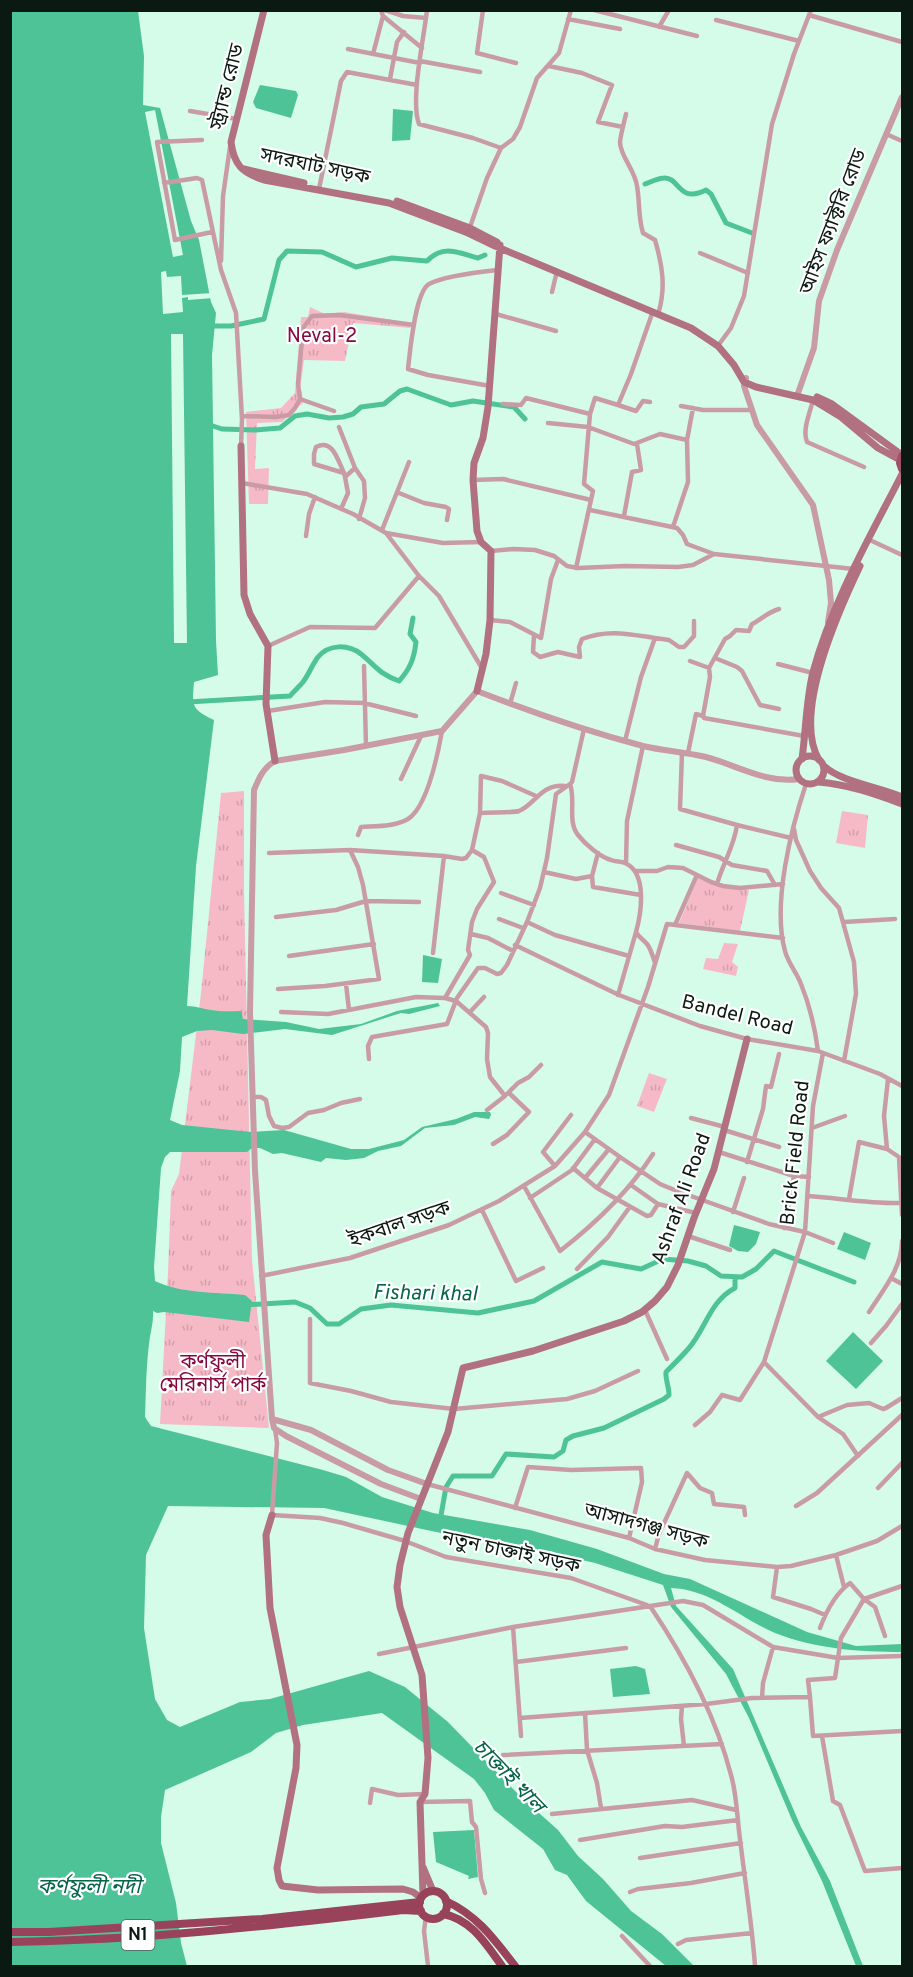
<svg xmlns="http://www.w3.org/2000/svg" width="913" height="1977" viewBox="0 0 913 1977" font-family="Overpass,'Noto Sans Bengali',sans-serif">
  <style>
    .park { fill: url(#park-tufts) }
    .water { fill: #4ec397 }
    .pier { fill: #d5fce9 }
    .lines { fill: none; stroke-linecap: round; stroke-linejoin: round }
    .canal { stroke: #4ec397; stroke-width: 5 }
    .minor { stroke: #c99ba5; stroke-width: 4.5 }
    .tertiary { stroke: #c99ba5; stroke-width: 6 }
    .secondary { stroke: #b27180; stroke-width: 7 }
    .primary { stroke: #a05166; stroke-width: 8 }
    .trunk { stroke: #98435b; stroke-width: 8 }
    .labels { text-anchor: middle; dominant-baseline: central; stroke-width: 4.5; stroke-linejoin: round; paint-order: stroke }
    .shield { fill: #fff; stroke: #545e5a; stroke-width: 1.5 }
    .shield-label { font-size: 18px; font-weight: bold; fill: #0b1913 }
    .street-label { font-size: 20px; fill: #0b1913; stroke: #fff }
    .park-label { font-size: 20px; fill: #850a3e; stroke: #fff }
    .water-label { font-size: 21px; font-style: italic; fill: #056549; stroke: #fff }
  </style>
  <defs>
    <pattern id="park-tufts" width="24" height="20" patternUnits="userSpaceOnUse" patternTransform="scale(1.5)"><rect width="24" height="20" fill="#f5bac6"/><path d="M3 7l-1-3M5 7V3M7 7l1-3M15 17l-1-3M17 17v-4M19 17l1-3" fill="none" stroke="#d19fa9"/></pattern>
  </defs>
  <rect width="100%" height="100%" fill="#d5fce9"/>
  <path class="park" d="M310,307L325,314L344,312L411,323L410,328L353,323L345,361L304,360L300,390L302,392L303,403L282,422L257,423L255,469L269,468L268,504H249L246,412L281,408L295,393L301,317H308Z
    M244,791V891L252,1260L269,1428L160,1424L168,1273L171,1191L179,1174L201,993L221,793Z
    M842,811L868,815L865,848L836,843Z
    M698,878L721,887L749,890L740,931L679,923Z
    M724,943L738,944L732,962L738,967L736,976L703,969L706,958L718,959Z
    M649,1073L667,1079L654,1112L637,1106Z"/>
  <path class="water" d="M11,11H138L144,56L143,105L160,108L191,221L199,240L211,302L216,313L212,355L216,641L218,675L194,682C192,706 191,709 214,720L196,866L187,1006C196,1006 203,1009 211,1010C221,1012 231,1011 241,1011L243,1019L286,1022L319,1029L361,1024L397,1011L438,1003L440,1006L409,1014L401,1013L332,1035L285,1029L243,1034L212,1030L197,1031L182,1037L180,1071L170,1120L182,1125L251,1132L284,1130L351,1149H369L404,1140L422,1127L456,1119L474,1112H490L491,1115L489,1119L475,1117L454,1125L425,1128L401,1146L378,1151L364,1158L346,1160L326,1158L321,1162L282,1153L273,1154L260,1148H252L247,1152H170L165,1157L161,1168L154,1267L155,1281C182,1294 215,1292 245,1295L252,1301L249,1322L164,1312L157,1313L153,1311C154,1322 150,1333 149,1344C146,1368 146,1393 145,1417L151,1426L323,1470L346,1477L382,1497L433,1513L530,1530L597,1549L664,1574L690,1579L807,1632L856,1646L902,1644V1652C859,1652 816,1649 775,1633C740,1618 710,1589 671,1588L676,1606L733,1669L801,1827L830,1881L863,1966H856L822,1881L792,1820L749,1718L726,1674L671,1607L663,1585L595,1563L539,1550L436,1532L324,1508L168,1506L146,1555L144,1628L155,1699L167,1720L180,1727L240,1702L270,1699L369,1671L405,1687L448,1722L520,1796L558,1830L578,1856L603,1879L631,1911L662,1934L694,1966H666L586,1901L567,1875L555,1870L543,1849L494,1810L485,1793L474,1779L382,1713L303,1725L276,1733L251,1752L165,1790L161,1817V1843L176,1903L181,1943L187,1966H11Z
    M260,85L296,91L298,95L291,118L256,108L253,102Z
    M393,109L413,111L410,140L392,141Z
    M423,955L442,959L438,983L422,982Z
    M734,1225L760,1232L756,1244L748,1252L738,1251L729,1246Z
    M844,1232L871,1243L865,1260L837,1249Z
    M853,1332L883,1361L856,1389L826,1361Z
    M636,1666L645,1669L650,1694L613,1697L610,1669Z
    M474,1830L478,1877L468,1879L469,1876L436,1862L433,1832Z"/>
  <path class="pier" d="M155,110L183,255L173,257L145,112Z
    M166,271L167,277L181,276L182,295L212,293L213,298L188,300V297L182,298L183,312L163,314L161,272Z
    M171,334H183L187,643H174Z"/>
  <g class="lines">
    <path class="canal" d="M645,184C651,182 658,178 664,178C680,177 678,204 706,190L711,194L726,223L752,233
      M209,326H231L264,319L279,260L287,251L322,252L356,267L392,258L427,261C443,244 458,253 478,258L485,255
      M210,425L222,429L255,430L280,428L295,416L307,414L329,418L343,417L353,414L361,407L384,404L400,391L407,389L451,405L473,401L514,407L525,419
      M188,702L290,696C294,691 299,687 303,682C309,674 312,665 318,657C329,644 348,644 361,654C376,666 379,674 399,681C410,669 414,659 416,642L410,634L413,618
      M245,1305L295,1302L310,1308L327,1324H339L361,1309L391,1305L478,1313L534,1301L602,1262L641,1269L663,1259L688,1261L706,1266L721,1276L742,1277L756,1269L774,1251L854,1282
      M440,1521L446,1487L453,1476H492L506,1454L554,1457L563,1451L566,1440L573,1436L604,1428L664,1399L669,1395C669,1386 665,1379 666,1372C674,1364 682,1356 689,1348C706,1328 710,1301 735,1288V1277"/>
    <path class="minor" d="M381,10L383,16L422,48
      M385,10L403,16L426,18
      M427,10C424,38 410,100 419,124L473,138L501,148
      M483,10L477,53L516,63
      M594,10L697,36
      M809,15L902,42
      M568,19L620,29
      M716,20L799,41
      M659,27L669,10
      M348,49L420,63
      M373,54L383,16
      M420,61L480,72
      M549,66L582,73L612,85L598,122L623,127
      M390,79L397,42L404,32
      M190,111L237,119
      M626,114C624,123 621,133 620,142C620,156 635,170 637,186C640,203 638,217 643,233L655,240C662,264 666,286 659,311
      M886,134L902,141
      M202,140L157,142L175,240L212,232
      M164,183L197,178L202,180L221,270L236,313L242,419L241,446
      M319,189L341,81L347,72L417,85
      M469,230L487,178L501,148L513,139L520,127L537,78L559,53L571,10
      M700,253L748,273
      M221,261L223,196L230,147
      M552,292L557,271
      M496,314L556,331
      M720,343L731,328L744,296L772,124L794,54L811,10
      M490,386L428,375L408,369C410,352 415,292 429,284C444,276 479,272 497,270
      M300,399L334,411
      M813,400C810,413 802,430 807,442L864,467
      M503,404L521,405L526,398L590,414L584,484L593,491L576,568
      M618,405L636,411L643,401L650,402
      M681,406L703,410H751
      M590,414L595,398L618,405L631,374L653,311
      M242,416L276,417L289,415L295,408L300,399L298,384L303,328L312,316L339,315L414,325
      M548,423L588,427L634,444L660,434L687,440
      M339,427L355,468L364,481L365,498L359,519
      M344,473L314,464V454L316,447C333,438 338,461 344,473L345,477
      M473,480L503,479L591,500
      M242,483L307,494L353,514L386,533L419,576
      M399,493L424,503L446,507L449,509L447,520
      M341,509L348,493L345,477L355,468
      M590,510L677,528L683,535L687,544L714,554
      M624,516L632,472L641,470L637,444
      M673,527L688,482L687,440L693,408
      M382,530L409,462
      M386,533L443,543L481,542
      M306,536L309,514L315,497
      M872,541L902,555
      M491,551L513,549L535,550L554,556L567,566L578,568L625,566L678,567L693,565L714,554L854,569
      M490,620L510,622L541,638L551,579L558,560
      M534,635L533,652L540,657L558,652L580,657L579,647L582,639C607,629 629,634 655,638L641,677L625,741
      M655,638L669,640L679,647H684L694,636V621
      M268,646L310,627L375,628L419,576L439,596L483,670
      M715,658L737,667L742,671L760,705L779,709
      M690,661L709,668
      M778,664L813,673
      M364,666L366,746
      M510,704L516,683
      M268,711L325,702L364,703L416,716
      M703,716L710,677L709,668L725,639L730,636L736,630L749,631L752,624C762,619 768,612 779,609
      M584,729L572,782L570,784C576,800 567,821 578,835C585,844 600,857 611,860C616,862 621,861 625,863C648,873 641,914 636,932C639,938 643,939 647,944C651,949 653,957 655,963
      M682,753L680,809L737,825L791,838
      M688,753L696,714L703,716L704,718L804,736
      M401,779L421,736
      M806,784C791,829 772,904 785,951C788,963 797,973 801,984C810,1006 815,1028 818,1051
      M480,813L481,776L502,781L536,796
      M794,829L796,840L810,871L821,888L839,908L854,962L856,994L844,1061
      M358,835L361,827C377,826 394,827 408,819C427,807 438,753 442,731
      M676,845L719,857L732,865L767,871L775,885
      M269,853L350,850
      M598,853L592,876L593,887L641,895
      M626,863L627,821L643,746
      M635,871H657L668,867L683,868L711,882L723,886L740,888L783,884
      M544,872L576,879L592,876
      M717,884C723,863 734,847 737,825
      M501,893L534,905
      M276,917L336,910L366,901L419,902
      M499,919L523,928
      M527,922L555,935L629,956
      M844,922L895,919
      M675,925L697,875
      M471,934L488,938L513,951
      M515,945L619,995L700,1026L747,1039L818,1051L880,1074L902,1086
      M433,953L444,856
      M289,956L374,944
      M346,984L349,1010
      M278,989L325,986L379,979L363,885L358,867L350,850L444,856L462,859L466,858L472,850L480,813C489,812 513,813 519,811C536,804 540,784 565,786
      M618,995L636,932
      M445,998L470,955L468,950L472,922L477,909L494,882L484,857L472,850
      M281,1012L328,1014L416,997L445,998L456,1001L486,1027L488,1033L487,1059L490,1077L505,1096L487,1110
      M470,1012L484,997
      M369,1059L368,1046L372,1037L447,1024L457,998L478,968H485L497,974L501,973L507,965L527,922L540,888L547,858L556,794L570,784
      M888,1079L884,1116L887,1149L899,1157L902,1215
      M507,1094L518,1083L529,1077L541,1065
      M253,1097H261L266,1100L269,1116L274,1126L282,1128L289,1127L308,1113L324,1110L341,1103L360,1099
      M691,1118L725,1127
      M812,1128L845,1116
      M724,1130L779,1147
      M585,1132L620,1157L597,1188L647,1216L651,1215L658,1204L696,1213
      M493,1144L507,1135L529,1112L509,1093
      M719,1152L794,1176L809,1177
      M620,1157L660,1184L677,1191L769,1224L805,1232L833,1243
      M747,1162L763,1109L766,1086L771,1087L779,1054
      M555,1166L543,1152L571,1115
      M573,1168L585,1178
      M631,1185L658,1204
      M524,1186L560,1251C596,1223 628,1193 653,1154
      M597,1188L585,1178L609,1149
      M808,1196C839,1198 870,1204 902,1203
      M530,1198L572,1170L595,1139
      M849,1199L859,1142L887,1149
      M482,1210L516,1281L543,1268
      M733,1212L744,1178
      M784,1228L794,1176
      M688,1236L730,1250
      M577,1269L608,1237L629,1208
      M261,1276L350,1258L449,1225L499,1201L555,1166L585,1132L609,1095L648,987L667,924L783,938
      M891,1278L902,1284
      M645,1310L667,1359
      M869,1312C883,1290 902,1268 902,1241
      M310,1319V1383L351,1391L391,1402L454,1409L567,1399L595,1391L638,1371
      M871,1343L886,1326L902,1304
      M764,1362L818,1417L843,1434L858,1456
      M818,1417L847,1405L869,1403L883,1409L886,1408L902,1398
      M695,1425L710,1412L722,1395L740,1400L764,1362L805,1232L813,1106L823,1053
      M275,1429L277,1443L272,1515L320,1518L343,1523L405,1541L446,1557L571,1578L647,1605
      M427,1484L629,1538L655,1549L705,1560L777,1567L791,1566L836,1555L877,1541L902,1526
      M878,1488L902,1463
      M796,1506L817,1493L902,1415
      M515,1508L528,1467L571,1470L641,1468L642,1482L629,1538
      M655,1549L659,1534L687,1473L700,1488L712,1493L714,1504L744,1507L745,1515
      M836,1555L844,1587
      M777,1567L773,1597L811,1609L825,1615
      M902,1586L864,1599L841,1638L838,1658L902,1656
      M650,1606C685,1658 715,1713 731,1775C737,1795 737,1818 740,1839C745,1881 752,1924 755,1966
      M513,1627L521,1736
      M820,1628C826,1612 836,1593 850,1583L864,1599L875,1607L885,1636
      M379,1654L513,1627L683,1601L703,1605L773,1647L838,1658L835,1678L808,1680L810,1697
      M516,1662L626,1648
      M762,1698L763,1683L773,1647
      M682,1706L681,1719L684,1746
      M585,1713L587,1750L597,1783L601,1808
      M520,1718L706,1704L752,1698L810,1697L813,1736L902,1731
      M822,1736L833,1801L840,1805L865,1871L902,1868
      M503,1755L722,1744
      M420,1802L470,1801L472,1822L476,1827L481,1879L485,1893
      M370,1803L372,1789L398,1795L425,1794
      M552,1814L692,1800L736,1810
      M580,1840L665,1826L682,1827L738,1820
      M640,1858L741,1843
      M630,1892L638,1889L691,1883L745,1873
      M426,1916L424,1931L428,1966
      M622,1936L650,1966
      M678,1944L686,1940L752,1933"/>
    <path class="tertiary" d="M746,378L744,386L757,425L813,505L829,580L831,603L828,622
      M797,396L814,348L819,301L837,250L902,97
      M272,1419L311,1430L388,1470L427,1484
      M421,1499L381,1484L286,1436L274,1428L272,1419L255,1171L250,1012L254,790C259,778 263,768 275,761L344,750L442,731L477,691C531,712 586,731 643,746C664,751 685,752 706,757C736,765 767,784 799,779"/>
    <path class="secondary" d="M264,10L231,142C234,165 242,173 264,180L389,203L468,233L495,246L691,328L718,346L734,365L744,382L756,387L813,400L841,417L878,448L900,460
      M244,169L304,183
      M397,201L470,228L497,242
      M817,397L832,404L902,455
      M241,446L244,595L250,614L268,646L266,704L275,761
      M477,691L486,654L490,620L491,551L481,542L477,531L473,480L474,463L483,438L488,407L500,245
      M796 770a14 14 0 1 1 28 0a14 14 0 1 1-28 0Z
      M802,759C806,730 806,700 813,672C832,602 870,537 902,474
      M819,760C792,714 839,610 860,566
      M824,766C841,782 880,787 902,797
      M818,782C847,784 875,794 902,804
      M272,1515L266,1535L270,1608L297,1745L296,1768L277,1868L279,1880L282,1886L318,1890L403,1889L413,1892L421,1898
      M423,1867L433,1891
      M423,1895L420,1802L425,1794L428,1758L422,1675L400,1607L397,1587L400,1565L408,1533L448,1432L463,1368L533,1351L624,1321L642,1312L655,1301L667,1287L678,1265L694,1218L714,1169L747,1039"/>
    <path class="primary" d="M902,456L900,463L902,469"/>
    <path class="trunk" d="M419 1905a14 14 0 1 1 28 0a14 14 0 1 1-28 0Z
      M446,1901C478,1916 494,1939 515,1966
      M443,1914C471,1919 486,1944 502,1966
      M10,1932H49L262,1919L420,1902
      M10,1942C142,1940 272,1926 403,1910L421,1911"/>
  </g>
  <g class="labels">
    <rect class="shield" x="121.5" y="1920" width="33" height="30" rx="4.5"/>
    <g class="shield-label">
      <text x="138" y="1935">N1</text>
    </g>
    <g class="street-label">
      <text transform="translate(228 87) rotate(-76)">স্ট্র্যান্ড রোড</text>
      <text transform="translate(315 167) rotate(12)">সদরঘাট সড়ক</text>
      <text transform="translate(834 222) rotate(-69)">আইস ফ্যাক্টরি রোড</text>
      <text transform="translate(737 1016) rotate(14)">Bandel Road</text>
      <text transform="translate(796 1153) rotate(-84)">Brick Field Road</text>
      <text transform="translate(682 1199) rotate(-70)">Ashraf Ali Road</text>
      <text transform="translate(400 1225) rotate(-19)">ইকবাল সড়ক</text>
      <text transform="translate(646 1527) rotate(15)">আসাদগঞ্জ সড়ক</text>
      <text transform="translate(511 1553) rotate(12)">নতুন চাক্তাই সড়ক</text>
    </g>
    <g class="park-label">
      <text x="322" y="337">Neval-2</text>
      <text x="213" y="1363">কর্ণফুলী<tspan x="213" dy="23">মেরিনার্স পার্ক</tspan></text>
    </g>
    <g class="water-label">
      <text transform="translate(425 1294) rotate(1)">Fishari khal</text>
      <text transform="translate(508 1777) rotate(46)">চাক্তাই খাল</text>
      <text x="89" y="1887">কর্ণফুলী নদী</text>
    </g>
  </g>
  <rect width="913" height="1977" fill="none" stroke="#0b1913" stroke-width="24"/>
</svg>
